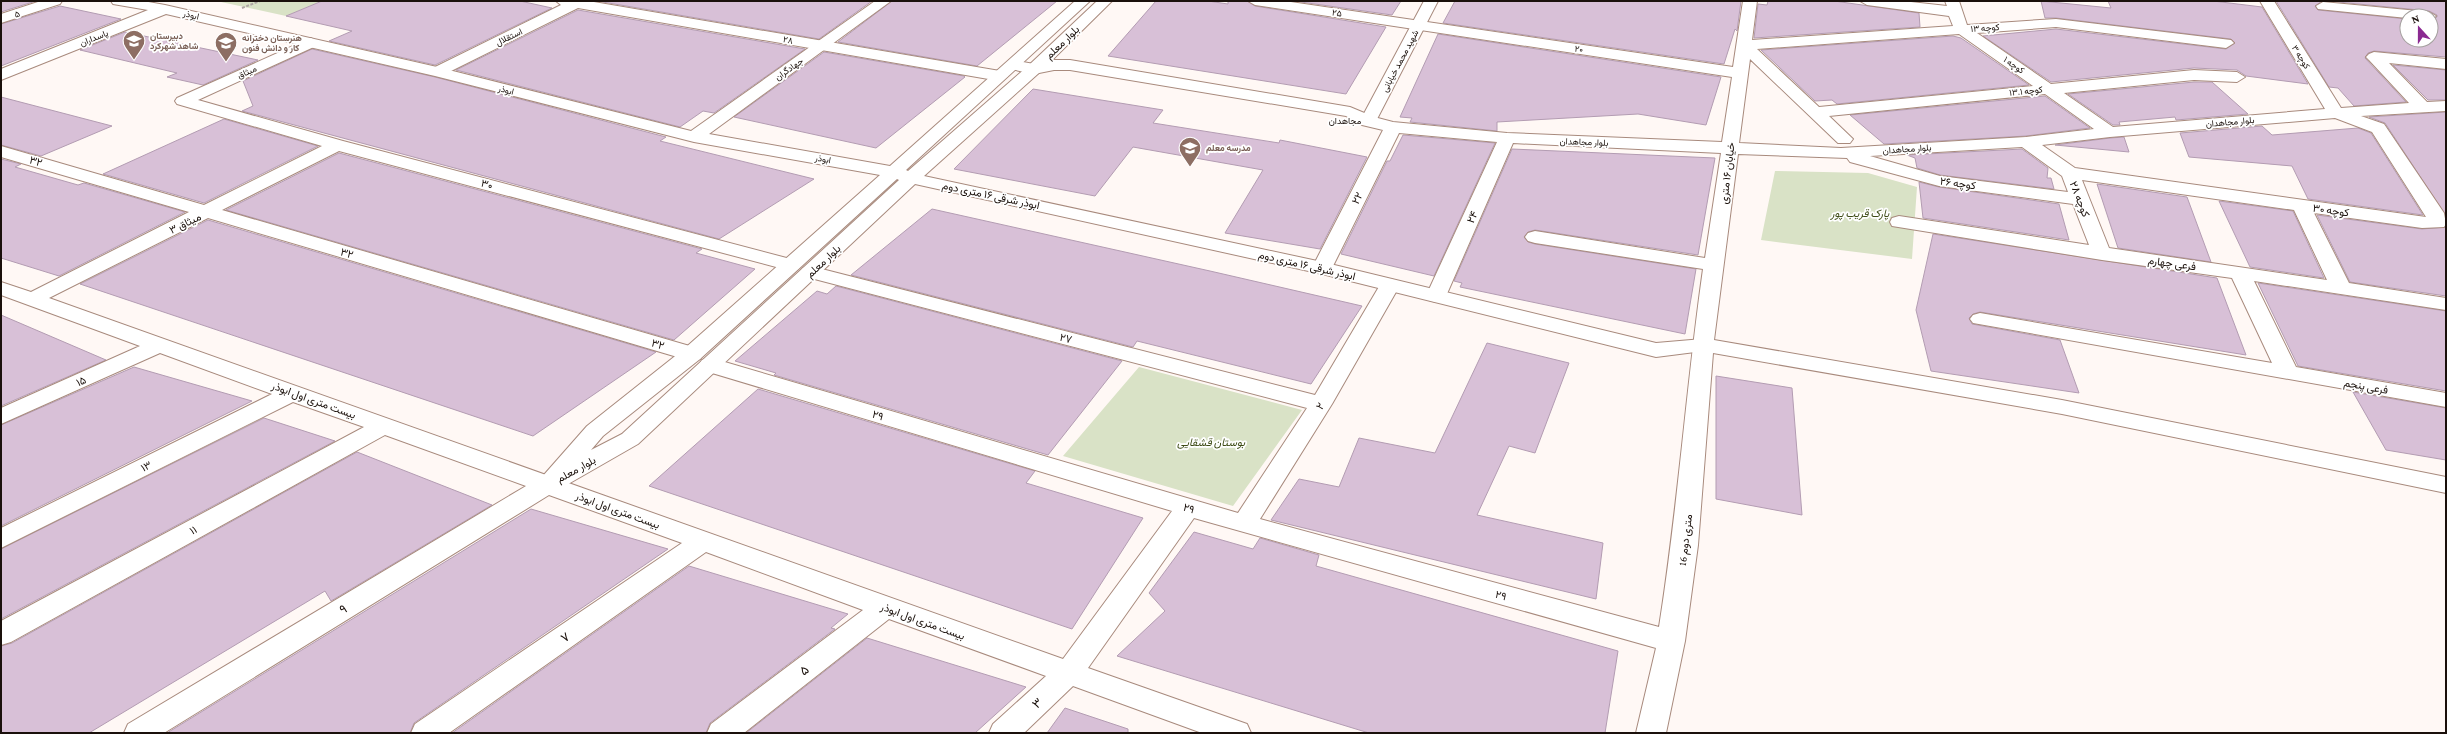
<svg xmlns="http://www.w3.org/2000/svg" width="2447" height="734" viewBox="0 0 2447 734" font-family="'Crimson Pro',Vazirmatn,serif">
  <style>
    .green { fill: #d9e2c6 }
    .building { fill: #d8c0d7; stroke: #b39cb2 }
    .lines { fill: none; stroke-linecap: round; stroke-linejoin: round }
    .minor-casing { stroke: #a88a7d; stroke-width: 2 }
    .tertiary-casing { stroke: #a88a7d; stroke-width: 2 }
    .path { stroke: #aea6a3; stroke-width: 2; stroke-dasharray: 3 1.5; stroke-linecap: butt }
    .minor { fill: #fff; fill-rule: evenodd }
    .tertiary { fill: #fff; fill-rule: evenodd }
    .labels { text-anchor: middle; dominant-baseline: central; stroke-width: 3.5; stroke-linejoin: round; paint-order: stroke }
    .far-street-label { font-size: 9px; fill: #1a100b; stroke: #fff }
    .far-education-label { font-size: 9px; font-weight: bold; fill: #785e54; stroke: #fff; text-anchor: start }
    .street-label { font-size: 11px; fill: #1a100b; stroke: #fff }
    .park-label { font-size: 11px; font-style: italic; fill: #3d4b15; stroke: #fff }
    .near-street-label { font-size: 13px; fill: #1a100b; stroke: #fff }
  </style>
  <rect width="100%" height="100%" fill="#fff8f5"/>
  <path class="green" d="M223,1H322L286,16L221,2Z
    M1775,171L1868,173L1917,187L1912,259L1761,240Z
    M1139,367L1302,410L1233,506L1063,456Z"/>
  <path class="building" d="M1,1H36L1,12Z
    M322,1H520L552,8L435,65L329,41L352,31L286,16Z
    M597,1H872L819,39Z
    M892,1H1057L977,66L838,42Z
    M1156,1H1208L1228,4V1H1247L1255,6L1386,27L1346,94L1108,56Z
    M1294,1H1401L1392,15Z
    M1455,1H1741L1737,31L1735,29L1724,64L1443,23Z
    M1768,1H1834L1919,13L1920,27L1754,38L1758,4L1767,5Z
    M2041,1L2111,8L2108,1H2213L2262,7L2308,84L2246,76L2237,70L2194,68L2051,82L1983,36L2056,29L2226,49L2235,43L2231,39L2056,18H2045Z
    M2276,1H2322L2315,6L2318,10L2407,19V40H2431V21L2437,17V15L2429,11L2328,1H2446V57L2374,51L2368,53L2365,58L2406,102L2354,106L2338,88L2329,87Z
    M60,6L121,19L1,66V24Z
    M578,10L805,49L714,113L703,111L680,127L456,70Z
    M125,32L258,60L203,85L167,77L177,73L80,50Z
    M1438,34L1721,77L1706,125L1638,114L1497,122V131L1410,122L1412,118L1400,117Z
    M1953,36L1961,38L2029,85L1837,104L1832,100L1815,101L1761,50Z
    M312,49L435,77L666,137L660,141L814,179L719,239L242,111L253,106L243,81Z
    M824,52L964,76L965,77L876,148L734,117Z
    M2393,65L2446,70V100H2428Z
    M2194,82H2212L2248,114L2176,120L2175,117L2119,122L2120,125H2113L2068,94Z
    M1033,89L1163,110L1153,123L1279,143L1280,140L1367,157L1320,249L1225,233L1263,170L1133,147L1095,196L954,169Z
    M2045,96L2090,128L2026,136L1884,144L1850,115Z
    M1,97L112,126L41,156L1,145Z
    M2446,112V216L2385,123L2369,117Z
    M224,119L318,146L204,203L103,174Z
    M2262,126L2272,135L2358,128L2371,133L2423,215L2308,199L2292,166L2189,157L2180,133Z
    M1403,135L1495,143L1434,276L1341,254L1387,161H1390Z
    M2124,137L2129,152L2055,145L2110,138Z
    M1512,149L1715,158L1698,255L1535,230L1528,232L1524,237L1528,242L1535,244L1696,269L1685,334L1460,287L1462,283L1454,281Z
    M2022,149L2048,168L2047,178H2051L2054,189L1940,175L1917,168L1915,158L1907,155Z
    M339,153L702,249L696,253L755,269L674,340L226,210Z
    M1,159L21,164L15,167L78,185L84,183L185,212L59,276L1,258Z
    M1919,182L1939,187L2059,204L2069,240L1923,218Z
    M2097,184L2187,197L2211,262L2118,248Z
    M2219,201L2293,211L2324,278L2250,267Z
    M932,209L1210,271L1362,306L1311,384L1137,341L1133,347L851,275Z
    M2317,215L2422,229L2446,227V296L2350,282Z
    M208,220L656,352L533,436L80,284Z
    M1933,234L2217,278L2246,355L1980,312L1973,314L1969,318L1972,324L2060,340L2079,393L1931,371L1916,310Z
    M2258,283L2446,311V391L2298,366Z
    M836,286L1122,361L1048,455L774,375L776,373L735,361L817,291L827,294Z
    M1,315L106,360L1,406Z
    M1487,343L1569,363L1535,453L1509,446L1477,515L1603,543L1596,599L1271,520L1299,479L1339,487L1359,438L1435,453Z
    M134,367L252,401L1,526V425Z
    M1716,376L1792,388L1802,515L1716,499Z
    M758,389L1035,471L1026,483L1143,518L1072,629L649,486Z
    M2353,392L2446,408V460L2386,450Z
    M264,418L335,441L1,619V549Z
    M357,452L492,505L331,601L325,591L89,733H1V646L12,643Z
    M531,509L668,549L414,723L410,733H167Z
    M1194,532L1253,549L1260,538L1319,555L1316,566L1618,651L1605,733H1369L1117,656L1165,611L1149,593Z
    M689,566L848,614L831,628L835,629L710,723L706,733H452Z
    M867,638L1026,687L975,733H746Z
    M1065,708L1128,729V733H1047Z"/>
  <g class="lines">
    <g class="minor-casing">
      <path id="minor" d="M41,1H62L60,4L1,23V14Z
        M556,1H588L1000,71L1008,76L1000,81L578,8L443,75H431L429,72L431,69L561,5Z
        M1248,1H1284L1733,67L1743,1H1757L1752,40L1953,26L1949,16L1867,5L1860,1H1902L1947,6L1945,1H1959L1967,25L2056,19L2231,40L2234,43L2226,48L2056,27L1977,33L2051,84L2194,70L2237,72L2245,77L2237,82L2194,80L2064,93L2113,127L2325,109L2260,1H2274L2341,108L2409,103L2369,60L2366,57L2369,54L2374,52L2446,59V69L2389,63L2427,102L2446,101V111L2361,116L2384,124L2444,213L2446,224L2444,227L2422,228L2314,213L2349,283L2446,298V310L2254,281L2296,367L2446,393V407L1973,323L1970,319L1973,315L1980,313L2272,363L2232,278L2102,260L1892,226L1890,222L1892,218L1899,216L2089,245L2073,204L1939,186L1850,162L1847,158L1738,154L1714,340L2062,400L2446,477V493L2062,414L1713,353L1698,545L1685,641L1666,733H1636L1656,648L1194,518L1088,668L1247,724L1251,733H1202L1073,686L1024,733H989L993,724L1046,676L889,619L744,733H707L711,724L863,610L706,552L449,733H411L415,724L682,543L549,495L164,733H124L128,724L526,486L385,435L11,642L1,645V621L364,427L293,402L1,548V528L272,394L160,353L1,424V408L140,346L1,295V282L31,292L189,212L1,157V146L204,205L322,146L177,104L175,101L177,98L311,38L319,43L316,46L198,100L343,141L798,261L801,265L798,269L791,271L339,151L222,210L700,349L703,354L700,359L692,361L684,359L208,218L49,298L1063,659L1172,511L702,370L699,365L702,360L710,358L718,360L1238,513L1307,408L803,276L800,272L803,268L810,266L1315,395L1380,285L1383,281L1390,279L1397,281L1400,285L1332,404L1260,519L1659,627C1678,508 1686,388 1703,269L1535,243L1528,241L1525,237L1528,233L1535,231L1705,258L1721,153L1513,143L1446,296L1443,300L1436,302L1429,300L1426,296L1497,142L1399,133L1332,268L1329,272L1322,274L1315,272L1312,268L1383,130L1362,125L1346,116L1070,70H1054L1034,74L1006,68L1004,65L1012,60L1034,64L1054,60H1070L1350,107L1374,117L1393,122L1507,133L1722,142L1732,77L1255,5ZM1959,34L2033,86L1819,107L1757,49ZM1750,59L1838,143H1850L1853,139L1829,116L2045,94L2094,129L2026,137L1841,148L1739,143ZM2335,118L2372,132L2426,217L2075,168L2042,145L2110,137ZM2022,147L2062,176L2068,192L1940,176L1870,156ZM2082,180L2294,210L2327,280L2109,248Z
        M2323,2L2429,12L2436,16L2431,20V16H2407V18L2318,9L2316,6Z"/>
    </g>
    <g class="tertiary-casing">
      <path id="tertiary" d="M111,1H143L165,5L437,67L691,131L875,1H891L709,134L890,166L1075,1H1090L906,170L908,171L1028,66L1097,1H1112L1040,72L924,176L1322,262L1656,343L1703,339L1711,340L1714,345L1711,350L1703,351L1656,357L1322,274L915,184L638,444L556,491L547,493L538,491L535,485L587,426L684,349L880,175L694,142L435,76L166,14L1,80V69L148,10L113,4ZM897,179L899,180L622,434L591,450L603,436L700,359Z
        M1424,1H1438L1376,121L1374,125H1362L1360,121Z"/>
    </g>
    <path class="path" d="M242,8L260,1"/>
    <use href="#minor" class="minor"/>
    <use href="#tertiary" class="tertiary"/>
  </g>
  <defs>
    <g id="school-pin" transform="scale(1.15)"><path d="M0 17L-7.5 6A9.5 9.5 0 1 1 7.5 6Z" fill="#8d6e63" stroke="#fff"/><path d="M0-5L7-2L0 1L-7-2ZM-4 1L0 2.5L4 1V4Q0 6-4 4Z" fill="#fff"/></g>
  </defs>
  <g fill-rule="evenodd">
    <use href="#school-pin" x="134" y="41"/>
    <use href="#school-pin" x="226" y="43"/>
    <use href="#school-pin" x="1190" y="148"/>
  </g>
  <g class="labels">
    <g class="far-street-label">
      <text transform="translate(1337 13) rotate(8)">۲۵</text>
      <text transform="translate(17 14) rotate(-18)">۵</text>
      <text transform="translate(191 15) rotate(13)">ابوذر</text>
      <text transform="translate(1985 28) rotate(-4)">کوچه ۱۳</text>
      <text transform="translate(509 37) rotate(-26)">استقلال</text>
      <text transform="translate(94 38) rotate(-22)">پاسداران</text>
      <text transform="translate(788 40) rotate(10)">۲۸</text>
      <text transform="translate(1579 49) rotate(8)">۲۰</text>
      <text transform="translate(2301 57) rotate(58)">کوچه ۳</text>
      <text transform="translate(1400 61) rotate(-62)">شهید محمد خیابانی</text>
      <text transform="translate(2014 65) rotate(34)">کوچه ۱</text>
      <text transform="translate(789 69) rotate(-35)">جهادگران</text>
      <text transform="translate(247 72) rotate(-24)">میثاق</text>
      <text transform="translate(506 90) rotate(14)">ابوذر</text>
      <text transform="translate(2026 91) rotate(-6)">کوچه ۱۳.۱</text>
      <text x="1345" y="121">مجاهدان</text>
      <text transform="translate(2230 122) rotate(-5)">بلوار مجاهدان</text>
      <text transform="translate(1584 142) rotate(2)">بلوار مجاهدان</text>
      <text transform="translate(1907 149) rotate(-4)">بلوار مجاهدان</text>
      <text transform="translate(823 159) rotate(10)">ابوذر</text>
    </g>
    <g class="far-education-label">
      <text x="150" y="36">دبیرستان‌<tspan x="150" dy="10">شاهد شهرکرد</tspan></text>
      <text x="242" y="38">هنرستان دخترانه<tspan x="242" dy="10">کار و دانش فنون</tspan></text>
      <text x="1206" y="148">مدرسه معلم</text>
    </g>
    <g class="street-label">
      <text transform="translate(1062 42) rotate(-44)">بلوار معلم</text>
      <text transform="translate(36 161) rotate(16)">۳۲</text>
      <text transform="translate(1727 173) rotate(-83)">خیابان ۱۶ متری</text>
      <text transform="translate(1958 183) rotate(8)">کوچه ۲۶</text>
      <text transform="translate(487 184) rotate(15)">۳۰</text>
      <text transform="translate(991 195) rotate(12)">ابوذر شرقی ۱۶ متری دوم</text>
      <text transform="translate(1357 198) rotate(-63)">۲۲</text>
      <text transform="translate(2080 199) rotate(69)">کوچه ۲۸</text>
      <text transform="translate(2331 210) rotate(8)">کوچه ۳۰</text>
      <text transform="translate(1472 217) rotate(-66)">۲۴</text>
      <text transform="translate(185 223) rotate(-26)">میثاق ۳</text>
      <text transform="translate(347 253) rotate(16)">۳۲</text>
      <text transform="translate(823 261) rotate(-43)">بلوار معلم</text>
      <text transform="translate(2172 263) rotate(8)">فرعی چهارم</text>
      <text transform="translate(1307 265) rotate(13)">ابوذر شرقی ۱۶ متری دوم</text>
      <text transform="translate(1066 338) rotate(14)">۲۷</text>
      <text transform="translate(658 344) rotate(16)">۳۲</text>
      <text transform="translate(81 381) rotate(-24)">۱۵</text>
      <text transform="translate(2366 386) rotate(10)">فرعی پنجم</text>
      <text transform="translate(314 400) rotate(20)">بیست متری اول ابوذر</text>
      <text transform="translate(1320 406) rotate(-58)">۲</text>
      <text transform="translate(878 415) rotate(17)">۲۹</text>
      <text transform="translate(146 466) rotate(-27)">۱۳</text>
      <text transform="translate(576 469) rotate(-29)">بلوار معلم</text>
      <text transform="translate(1189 508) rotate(17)">۲۹</text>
      <text transform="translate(618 510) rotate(20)">بیست متری اول ابوذر</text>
      <text transform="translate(193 530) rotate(-29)">۱۱</text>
      <text transform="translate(1685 540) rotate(-83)">16 متری دوم</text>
      <text transform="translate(1501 595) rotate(15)">۲۹</text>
      <text transform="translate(923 621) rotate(20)">بیست متری اول ابوذر</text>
    </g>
    <g class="park-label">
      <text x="1860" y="213">پارک قریب پور</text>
      <text x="1211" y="442">بوستان قشقایی</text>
    </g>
    <g class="near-street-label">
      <text transform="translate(343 609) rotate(-31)">۹</text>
      <text transform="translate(565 637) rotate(-35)">۷</text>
      <text transform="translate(804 670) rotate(-37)">۵</text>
      <text transform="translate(1037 703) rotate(-43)">۳</text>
    </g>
  </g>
  <rect width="2447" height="734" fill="none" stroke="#1a100b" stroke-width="4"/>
  <g transform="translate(2419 28) rotate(339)"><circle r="19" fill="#ffffff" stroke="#a39f9d"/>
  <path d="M0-3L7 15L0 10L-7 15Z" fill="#8b2991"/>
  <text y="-6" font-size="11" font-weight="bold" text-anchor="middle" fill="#1a100b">N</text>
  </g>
</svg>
